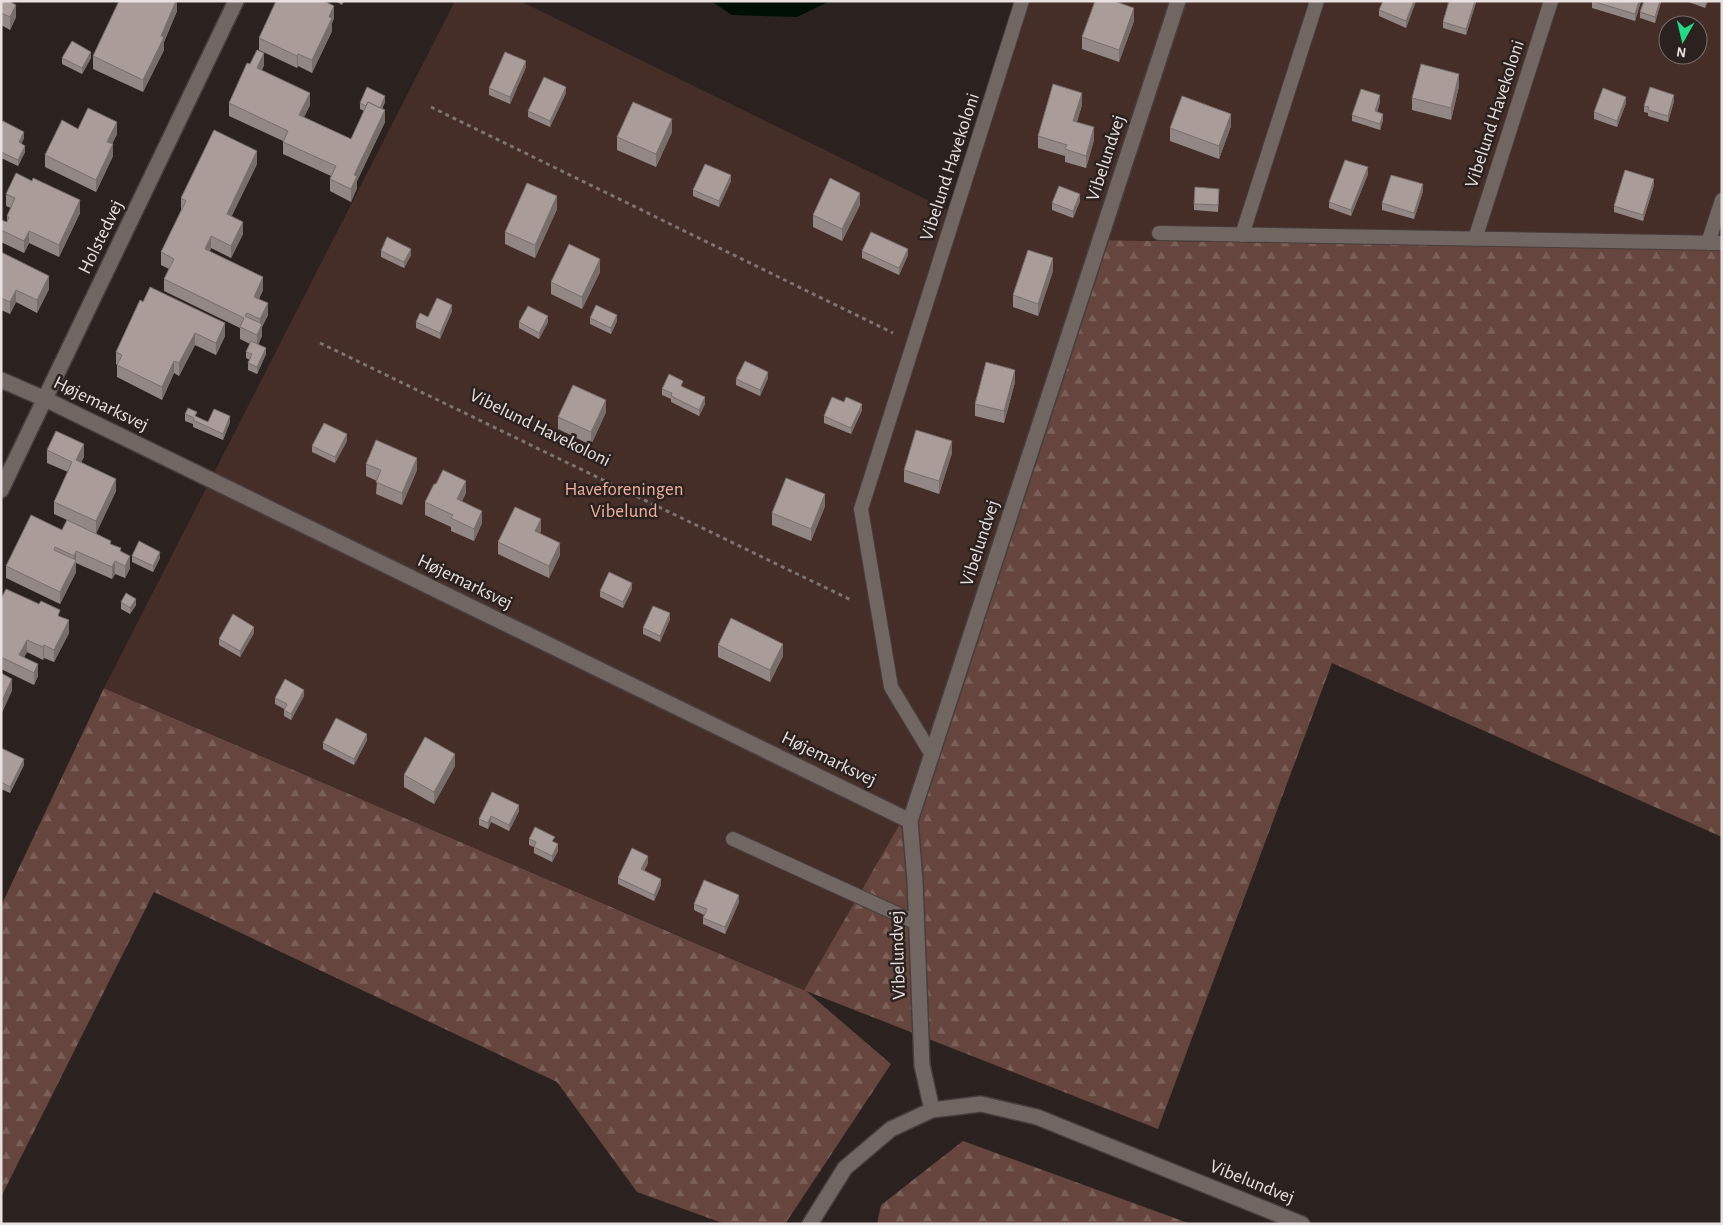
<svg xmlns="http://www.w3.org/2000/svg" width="1723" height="1225" viewBox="0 0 1723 1225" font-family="'Alegreya Sans',sans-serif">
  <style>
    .forest { fill: url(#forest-firs) }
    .garden { fill: #452d28; fill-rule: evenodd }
    .water { fill: #000f03 }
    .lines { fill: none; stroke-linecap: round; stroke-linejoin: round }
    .lane-casing { stroke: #463e3c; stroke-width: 16 }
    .street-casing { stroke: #463e3c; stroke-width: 18 }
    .path { stroke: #7d7471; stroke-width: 3; stroke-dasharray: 4 4; stroke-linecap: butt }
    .lane { stroke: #726663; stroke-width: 14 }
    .street { stroke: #726663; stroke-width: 15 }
    .wall { fill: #928784 }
    .shaded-wall { fill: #776e6b }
    .building { fill: #aa9d99; stroke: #776e6b }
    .labels { text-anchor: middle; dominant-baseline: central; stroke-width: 5; stroke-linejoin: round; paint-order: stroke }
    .street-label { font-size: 19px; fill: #e8e1df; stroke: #2b211e }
    .park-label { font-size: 19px; fill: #f0b1a2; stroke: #2b211e }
  </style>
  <defs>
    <pattern id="forest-firs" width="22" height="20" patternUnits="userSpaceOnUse" patternTransform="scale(1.25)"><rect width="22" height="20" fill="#65453d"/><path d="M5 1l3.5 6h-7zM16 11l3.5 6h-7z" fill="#7b6059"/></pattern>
  </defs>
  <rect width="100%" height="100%" fill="#2b211e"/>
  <path class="forest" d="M1104,240L1722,249V837L1332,663L1158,1129L806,991L891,1064L785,1224H725L637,1192L557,1082L154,892L1,1197V906L104,688L804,990Z
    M963,1141L1191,1224H877L881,1205Z"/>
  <path class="garden" d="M455,1H520L950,211L1016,1H1722V249L1104,240L938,758L804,990L104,688ZM1668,25H1698V55H1668Z"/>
  <path class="water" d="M711,1H830L797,17L732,15Z"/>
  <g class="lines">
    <g class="lane-casing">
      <path id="lane" d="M1159,233L1722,243
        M1242,235L1317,1
        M1475,239L1551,1
        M1708,243L1722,200
        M932,755L891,687L861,509L1022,1
        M733,839L917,923"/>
    </g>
    <g class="street-casing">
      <path id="street" d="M1,380L45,399L910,821
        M1,490L236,1
        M932,1110L922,1065L915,881L910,821L1178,1
        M810,1224L845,1168L891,1129L932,1110L981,1104L1037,1117L1302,1224"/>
    </g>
    <path class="path" d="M431,107L893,333
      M320,343L851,600"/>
    <use href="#lane" class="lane"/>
    <use href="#street" class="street"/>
  </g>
  <path class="wall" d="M1,1L16,17L10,30L1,25Z
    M177,1V11L164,42V50L143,92L93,69V56Z
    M335,1H344L342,5Z
    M1416,1L1406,28L1379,16V10Z
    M1476,1L1466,35L1443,28V22Z
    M1592,1H1641L1635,21L1592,8Z
    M1661,1L1655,23L1640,18V12Z
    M1686,1H1708L1705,8Z
    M334,18L332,23V31L312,73L298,66L297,68L259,50V38Z
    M1134,21L1119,62L1082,49V37Z
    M62,58H91L82,74L62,64Z
    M250,64L264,65L262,70L310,105L304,117L351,139L364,111L360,109V103L385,102L382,109L385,122L357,181V188L351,202L330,191V179L331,176L283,154V141L229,116V103Z
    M526,67L510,104L489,95V88Z
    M1459,86L1451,120L1412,110V98Z
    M566,93L550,127L528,117V111Z
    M1674,101L1668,122L1648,116V113L1644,112V106Z
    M1380,102L1377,112L1383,120L1380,130L1352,121V115Z
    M1626,103L1617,127L1594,119V112Z
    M1082,105L1077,122L1094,140L1086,168L1065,162V156L1038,148V136Z
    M1,124L24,138L21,144L25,152L18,166L1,158Z
    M1231,126L1219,159L1170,141V128Z
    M78,129L117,134L112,144L113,156L96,192L45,167V155Z
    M672,132L656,167L617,150V137Z
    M257,164L231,217L243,234L231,258L211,248L210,251L263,290L259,299L268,315L262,327V336L258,345L266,354L257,374L248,370V363L250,360L246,358V352L250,344L240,339V328L164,291V279L169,269L161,265V252L181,210V198Z
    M1368,174L1351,216L1329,208V202Z
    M731,181L719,207L693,196V190Z
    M1654,185L1643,221L1614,212V206Z
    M1423,191L1414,219L1382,210V203Z
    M6,194L80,213L59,257L29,243L24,253L1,242V220L7,222V216L11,208L6,206Z
    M1219,195L1218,212L1194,210V204Z
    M1080,201L1073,218L1052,210V203Z
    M860,205L842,241L813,227V215Z
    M557,209L535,258L505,244V232Z
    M381,251L411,255L404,268L381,257Z
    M862,251L908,255L899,275L862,258Z
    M1,252L49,289L37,313L16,302L10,314L1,310Z
    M1053,271L1038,316L1013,307V295Z
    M600,272L582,309L551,294V282Z
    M140,300L225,336L216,355L195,345L179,376L174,373L162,400L117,377V365L116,364V352Z
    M452,311L440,339L416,328V322L428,317Z
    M590,318L617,321L611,334L590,324Z
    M519,322H548L539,339L519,328Z
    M768,378L760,396L736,385V379Z
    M1015,382L1004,423L975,416V404Z
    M683,387L705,404L699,416L671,402V399L662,395V389Z
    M844,402L862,410L851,434L824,423V416Z
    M606,412L591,445L558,429V417Z
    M185,414L197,417L208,422H230L223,440L193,427V424L185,421Z
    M347,441L335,463L312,452V446Z
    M47,450L84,457L81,462L116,491L96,533L121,551L130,568L125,578L115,574L112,579L76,563V572L60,604L6,578V566L62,530L67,520L54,514V502L68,472L47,463Z
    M952,453L939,494L904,482V470Z
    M366,464L417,470L402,505L376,494L377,481L366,476Z
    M466,493L462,501L482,523L474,541L451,531V527L425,515V502Z
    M825,506L811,541L772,525V513Z
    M541,531L540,533L560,555L549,578L498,554V542Z
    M132,556L160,558L153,572L132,562Z
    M632,589L623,608L600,597V591Z
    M1,599L60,616L69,633L54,662L44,658L43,660L27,652L24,657L38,676L34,685L1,669Z
    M121,602L136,605L130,614L121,609Z
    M670,619L660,642L643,634V628Z
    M254,633L240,657L219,645V639Z
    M718,645L783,656L770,682L718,657Z
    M304,696L291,720L284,716V709L275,704V698Z
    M367,740L354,765L323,749V743Z
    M1,748L24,765L10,793L1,789Z
    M455,766L434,804L404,787V775Z
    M492,792L519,811L509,831L491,822L488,829L479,825V819Z
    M529,839L555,843L558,851L552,862L534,853V847L529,845Z
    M648,863L644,871L661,885L654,901L618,884V878Z
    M739,902L725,934L703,924V918L704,915L694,910V904Z"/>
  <path class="shaded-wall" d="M176,1H177V11L164,42V50L143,92V80Z
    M1414,1H1416L1406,28V21Z
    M1475,1H1476V3L1466,35V29Z
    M1639,1H1641L1635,21V14Z
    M1660,1H1661V3L1655,23V17Z
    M1706,1H1708L1705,8Z
    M16,5V17L10,30V17Z
    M334,6V18L332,23V31L312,73V60Z
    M1134,8V21L1119,62V50Z
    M91,52V58L82,74V68Z
    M264,53V65L257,81V68Z
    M298,54V66L297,68V56Z
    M526,61V67L510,104V97Z
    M1459,74V86L1451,120V108Z
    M566,87V93L550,127V121Z
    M310,93V105L299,127V115Z
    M1082,93V105L1073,133V121Z
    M1380,95V102L1375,118V111Z
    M1674,95V101L1668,122V116Z
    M385,96V102L378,118V111Z
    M1626,97V103L1617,127V121Z
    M385,110V122L357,181V188L351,202V189L354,175Z
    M1231,114V126L1219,159V146Z
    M1383,114V120L1380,130V124Z
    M672,119V132L656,167V154Z
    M117,122V134L107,154V142Z
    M1094,127V140L1086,168V156Z
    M24,132V138L19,149V142Z
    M113,144V156L96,192V180Z
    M25,146V152L18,166V160Z
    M257,151V164L227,226V214Z
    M1368,167V174L1351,216V210Z
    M731,175V181L719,207V201Z
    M1654,179V185L1643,221V215Z
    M1423,184V191L1414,219V213Z
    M860,193V205L842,241V229Z
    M1080,194V201L1073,218V211Z
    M557,196V209L535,258V245Z
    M80,200V213L59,257V245Z
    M243,222V234L231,258V246Z
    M29,231V243L24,253V241Z
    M211,236V248L205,261V249Z
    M411,249V255L404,268V262Z
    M908,249V255L899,275V268Z
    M1053,258V271L1038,316V304Z
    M600,259V272L582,309V297Z
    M49,276V289L37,313V300Z
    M263,277V290L254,309V297Z
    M16,290V302L10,314V302Z
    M268,303V315L262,327V336L257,347V335L260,329V319Z
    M452,305V311L440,339V333Z
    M617,315V321L611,334V328Z
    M548,316V322L539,339V333Z
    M225,323V336L216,355V343Z
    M195,333V345L179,376V363Z
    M266,348V354L257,374V367Z
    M174,361V373L162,400V387Z
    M1015,370V382L1004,423V411Z
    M768,372V378L760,396V390Z
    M705,397V404L699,416V410Z
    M606,400V412L591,445V432Z
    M862,404V410L851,434V428Z
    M230,416V422L223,440V434Z
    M347,434V441L335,463V457Z
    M952,441V453L939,494V481Z
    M84,444V457L76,472V460Z
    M417,458V470L402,505V493Z
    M116,479V491L96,534V521Z
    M466,481V493L457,511V499Z
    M825,494V506L811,541V529Z
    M482,511V523L474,541V529Z
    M541,519V531L535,543V531Z
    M560,543V555L549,578V566Z
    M76,551V572L60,604V592L74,563V556Z
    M160,552V558L153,572V566Z
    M130,556V568L125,578V566Z
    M115,561V574L112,579V567Z
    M632,583V589L623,608V602Z
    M136,599V605L130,614V608Z
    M670,613V619L660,642V636Z
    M69,620V633L54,662V650Z
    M254,627V633L240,657V651Z
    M27,640V652L19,667V655Z
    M783,644V656L770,682V670Z
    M44,645V658L43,660V647Z
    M38,664V676L34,685V673Z
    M12,679V691L1,715V703Z
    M304,690V696L291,720V714Z
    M367,734V740L354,765V759Z
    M455,754V766L434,804V792Z
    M24,759V765L10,793V787Z
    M519,805V811L509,831V825Z
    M491,816V822L488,829V823Z
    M558,844V851L552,862V856Z
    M648,856V863L641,876V869Z
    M661,879V885L654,901V895Z
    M739,895V902L725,934V927Z"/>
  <path class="building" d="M1,1H9L16,5L10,17L1,13Z
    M119,1H176L161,36L164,37L143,80L93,56Z
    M276,1H324L334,6L329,17L332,18L312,60L298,54L297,56L259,38Z
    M1095,1H1114L1134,8L1119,50L1082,37Z
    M1383,1H1414L1406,21L1379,10Z
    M1449,1H1475L1466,29L1443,22Z
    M1592,1H1639L1635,14Z
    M1644,1H1660L1655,17L1640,12Z
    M72,41L91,52L82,68L62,58Z
    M257,50L264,53L257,68L310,93L299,115L351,139L368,102L385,110L354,175L357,176L351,189L330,179L336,166L283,142L288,131L229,103L247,63L250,64Z
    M505,52L526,61L510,97L489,88Z
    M1421,64L1459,74L1451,108L1412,98Z
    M544,77L566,87L550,121L528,111Z
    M1053,84L1082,93L1073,121L1094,127L1086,156L1065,149L1067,145L1038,136Z
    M367,87L385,96L380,108L368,102L366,106L360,103Z
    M1650,87L1674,95L1668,116L1648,110L1649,107L1644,106Z
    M1603,88L1626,97L1617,121L1594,112Z
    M1361,89L1380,95L1375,111L1383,114L1380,124L1352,115Z
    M1182,96L1231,114L1219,146L1170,128Z
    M633,102L672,119L656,154L617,137Z
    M88,108L117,122L107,142L113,144L96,180L45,155L62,120L78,129Z
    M3,121L24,132L19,142L25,146L18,160L1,152V124Z
    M214,130L257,151L227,214L243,222L231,246L211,236L205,249L263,277L254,297L268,303L260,319L247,313L245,316L262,324L257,335L240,327L244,318L164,279L174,259L161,252L186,201L181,198Z
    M1345,160L1368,167L1351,210L1329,202Z
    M705,164L731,175L719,201L693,190Z
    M1625,170L1654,179L1643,215L1614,206Z
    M16,173L32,181L33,178L80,200L59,245L29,231L24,241L1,230V220L7,222L9,217L7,216L15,198L6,194Z
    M1391,175L1423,184L1414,213L1382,203Z
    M830,178L860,193L842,229L813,215Z
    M527,183L557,196L535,245L505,232Z
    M1059,186L1080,194L1073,211L1052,203Z
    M1195,187L1219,189L1218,205L1194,204Z
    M871,232L908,249L899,268L862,251Z
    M387,237L411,249L404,262L381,251Z
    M569,244L600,259L582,297L551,282Z
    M1028,250L1053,258L1038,304L1013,295Z
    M1,252L49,276L37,300L16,290L10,302L1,298Z
    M150,287L225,323L216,343L195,333L179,363L174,361L162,387L117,365L122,355L116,352L140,300L143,302Z
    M437,298L452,305L440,333L416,322L420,313L428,317Z
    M596,305L617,315L611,328L590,318Z
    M528,306L548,316L539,333L519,322Z
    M251,341L266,348L257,367L248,363L252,354L246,352Z
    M745,361L768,372L760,390L736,379Z
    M986,362L1015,370L1004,411L975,404Z
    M669,374L683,381L681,386L705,397L699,410L671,396L672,393L662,389Z
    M573,385L606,400L591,432L558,417Z
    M832,397L844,402L846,397L862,404L851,428L824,416Z
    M188,408L197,412L195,416L208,422L214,409L230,416L223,434L193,420L194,418L185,414Z
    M324,423L347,434L335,457L312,446Z
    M916,430L952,441L939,481L904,470Z
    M56,431L84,444L76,460L116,479L96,521L54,502L72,462L47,450Z
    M376,440L417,458L402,493L376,482L381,470L366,464Z
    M443,470L466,481L457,499L482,511L474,529L451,518L453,515L425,502L434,484H436Z
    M786,478L825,494L811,529L772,513Z
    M515,507L541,519L535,531L560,543L549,566L498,542Z
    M31,515L62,530L67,520L111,541L110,544L121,548L120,551L130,556L125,566L115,561L112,567L76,551L74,556L55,547L54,550L76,560L60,592L6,566Z
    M139,541L160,552L153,566L132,556Z
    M609,572L632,583L623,602L600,591Z
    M6,589L39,604L41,601L60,610L58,616L69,620L54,650L44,645L43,647L27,640L19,655L38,664L34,673L1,657V599Z
    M126,593L136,599L130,608L121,602Z
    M653,606L670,613L660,636L643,628Z
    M233,614L254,627L240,651L219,639Z
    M731,618L783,644L770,670L718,645Z
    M1,673L12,679L1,703Z
    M285,679L304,690L291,714L284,710L287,704L275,698Z
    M336,718L367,734L354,759L323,743Z
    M425,737L455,754L434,792L404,775Z
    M1,748L24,759L10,787L1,782Z
    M492,792L519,805L509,825L491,816L488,823L479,819Z
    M535,827L555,837L552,841L558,844L552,856L534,847L536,842L529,839Z
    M632,848L648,856L641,869L661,879L654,895L618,878Z
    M704,880L739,895L725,927L703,918L707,909L694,904Z"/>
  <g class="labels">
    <g class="street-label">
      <text transform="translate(1495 114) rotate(-72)">Vibelund Havekoloni</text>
      <text transform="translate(1106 158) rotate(-72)">Vibelundvej</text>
      <text transform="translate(950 167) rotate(-72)">Vibelund Havekoloni</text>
      <text transform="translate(101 237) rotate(-64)">Holstedvej</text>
      <text transform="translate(101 404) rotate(26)">Højemarksvej</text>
      <text transform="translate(540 428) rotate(26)">Vibelund Havekoloni</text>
      <text transform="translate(980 543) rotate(-72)">Vibelundvej</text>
      <text transform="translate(465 582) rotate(26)">Højemarksvej</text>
      <text transform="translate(829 759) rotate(26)">Højemarksvej</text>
      <text transform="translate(898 955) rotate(-92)">Vibelundvej</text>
      <text transform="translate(1252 1182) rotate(22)">Vibelundvej</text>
    </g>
    <g class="park-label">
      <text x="624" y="489">Haveforeningen<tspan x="624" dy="22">Vibelund</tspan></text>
    </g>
  </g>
  <rect width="1723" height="1225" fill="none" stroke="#e8e1df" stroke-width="5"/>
  <g transform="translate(1683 40) rotate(188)"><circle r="24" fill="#2b211e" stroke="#776e6b"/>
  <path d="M0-4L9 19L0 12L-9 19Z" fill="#25d886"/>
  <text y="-8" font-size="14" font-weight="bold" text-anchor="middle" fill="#e8e1df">N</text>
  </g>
</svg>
